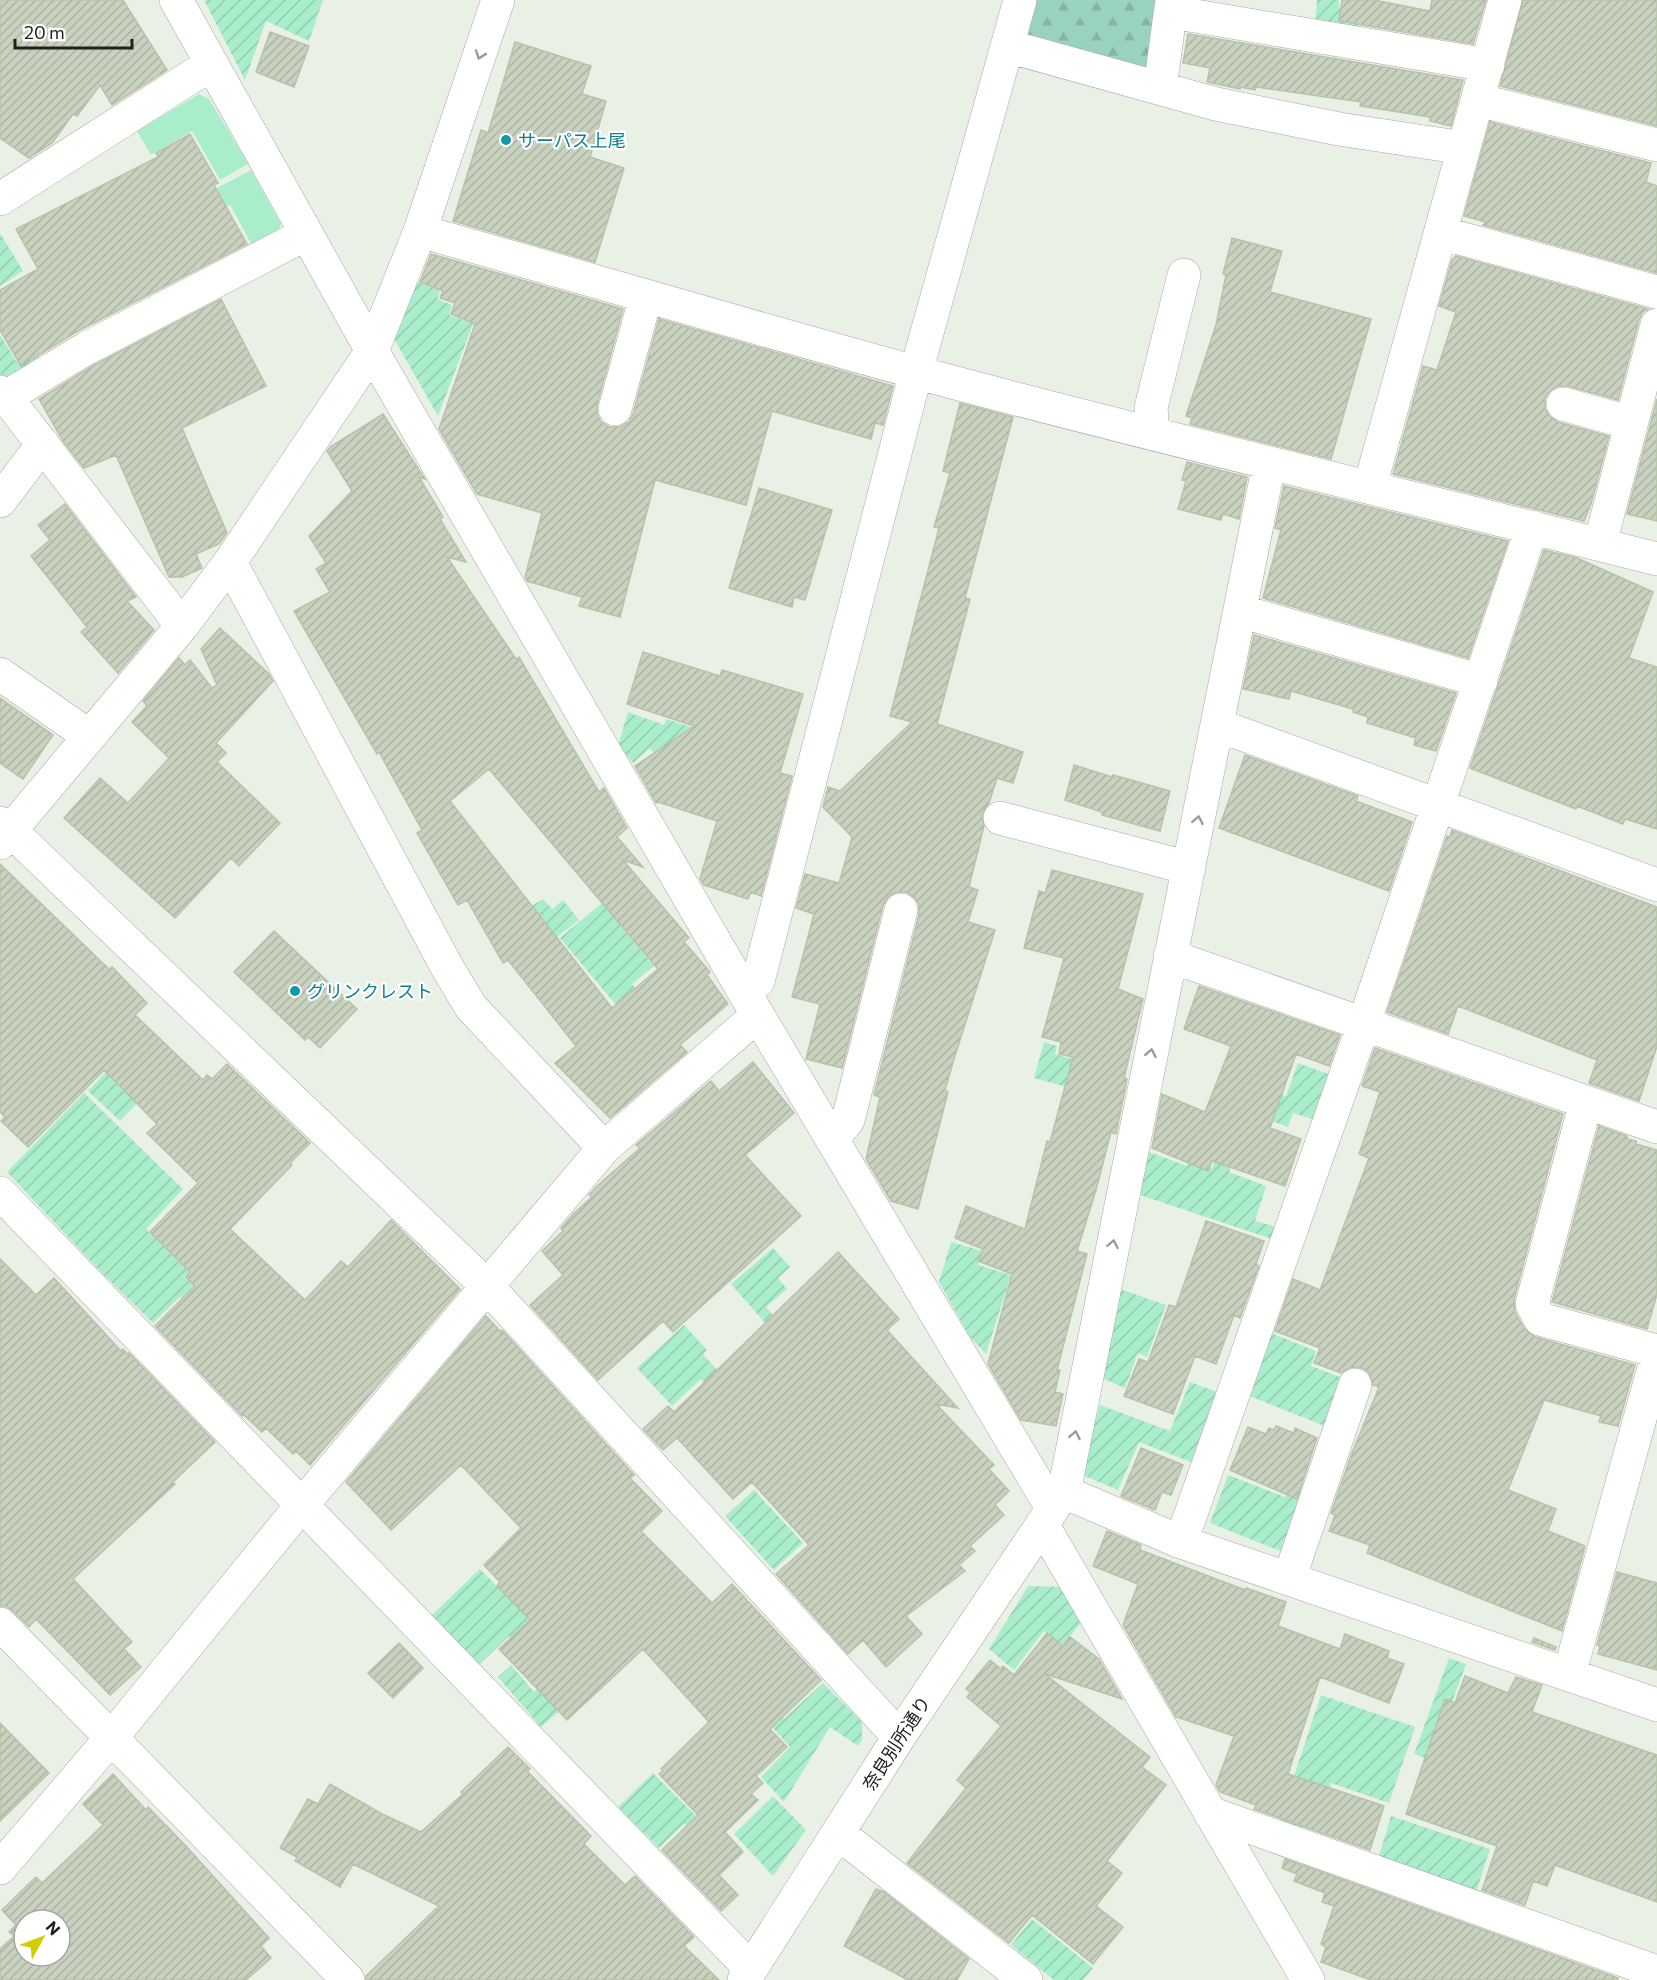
<svg xmlns="http://www.w3.org/2000/svg" width="1657" height="1980" viewBox="0 0 1657 1980" font-family="Commissioner,'Noto Sans JP',sans-serif">
  <style>
    .grass { fill: #aaedcb }
    .forest { fill: url(#forest-firs) }
    .garden { fill: url(#garden-furrows) }
    .building { fill: url(#building-hatch); stroke: #b7c3a7; stroke-width: 1.5; fill-rule: evenodd }
    .lines { fill: none; stroke-linecap: round; stroke-linejoin: round }
    .minor-casing { stroke: #a7a7a7; stroke-width: 34 }
    .minor { stroke: #fff; stroke-width: 33 }
    .oneway { stroke: #9b9b9b }
    .culture-dot { fill: #0f9aa8; stroke: #fff; stroke-width: 2 }
    .labels { text-anchor: middle; dominant-baseline: central; stroke-width: 4.5; stroke-linejoin: round; paint-order: stroke }
    .culture-label { font-size: 18px; fill: #0d838f; stroke: #fff; text-anchor: start }
    .street-label { font-size: 18px; fill: #202020; stroke: #fff }
  </style>
  <defs>
    <pattern id="forest-firs" width="22" height="20" patternUnits="userSpaceOnUse" patternTransform="scale(1.5)"><rect width="22" height="20" fill="#99d2c1"/><path d="M5 1l3.5 6h-7zM16 11l3.5 6h-7z" fill="#84b4a6"/></pattern>
    <pattern id="garden-furrows" width="10" height="10" patternUnits="userSpaceOnUse" patternTransform="scale(1.5)"><rect width="10" height="10" fill="#aaedcb"/><path d="M-1 1l2-2M0 10L10 0M9 11l2-2" fill="none" stroke="#92cbae"/></pattern>
    <pattern id="building-hatch" width="6" height="6" patternUnits="userSpaceOnUse" patternTransform="scale(1.5)"><rect width="6" height="6" fill="#c9d1bf"/><path d="M-1 1l2-2M0 6l6-6M5 7l2-2" fill="none" stroke="#acb3a4"/></pattern>
  </defs>
  <rect width="100%" height="100%" fill="#e9f1e6"/>
  <path class="grass" d="M199,94L209,99L248,164L220,180L192,131L151,155L137,131Z
    M251,170L281,224L277,234L253,247L230,205L187,228L177,209Z"/>
  <path class="forest" d="M1033,0H1162L1145,74L1025,37Z"/>
  <path class="garden" d="M204,0H323L309,41L266,21L245,80Z
    M1317,0H1339V8L1360,9L1359,28L1315,25Z
    M0,233L23,271L0,286Z
    M415,281L440,291L437,299L452,305L449,315L473,324L438,416L393,337Z
    M0,335L16,361L37,351L41,361L12,379L0,374Z
    M628,712L664,725L666,719L694,728L665,766L650,748L633,763L618,745Z
    M543,899L552,909L563,900L579,920L543,948L524,911Z
    M602,903L654,966L632,984L636,989L616,1005L560,938Z
    M1044,1042L1057,1046L1055,1054L1122,1073L1114,1100L1034,1078Z
    M1298,1063L1331,1075L1315,1120L1293,1113L1288,1127L1266,1119L1276,1093L1286,1096Z
    M109,1069L146,1094L120,1121L88,1091Z
    M84,1093L183,1189L146,1229L189,1272L184,1277L194,1285L199,1280L195,1311L180,1297L153,1323L102,1273L7,1172Z
    M1233,1118L1247,1123L1229,1172L1266,1186L1255,1221L1276,1227L1272,1239L1134,1193L1144,1150L1187,1166L1191,1158L1212,1168Z
    M951,1242L982,1251L978,1265L1011,1275L986,1354L970,1337L939,1282Z
    M773,1248L790,1267L778,1278L787,1289L766,1307L790,1335L782,1342L731,1284Z
    M1117,1288L1166,1305L1147,1357L1138,1353L1125,1388L1097,1376Z
    M684,1325L707,1350L703,1354L720,1373V1399L701,1379L672,1406L637,1368Z
    M1271,1333L1316,1351L1311,1366L1345,1379L1327,1427L1247,1395Z
    M1190,1382L1225,1395L1196,1464L1139,1442L1118,1490L1080,1474L1100,1405L1170,1431Z
    M1228,1475L1285,1497L1290,1487L1306,1493L1283,1552L1210,1523Z
    M754,1490L803,1543L774,1570L725,1516Z
    M480,1569L539,1630L521,1647L509,1636L479,1665L432,1615Z
    M1028,1586L1065,1587L1084,1619L1063,1645L1044,1631L1014,1670L989,1649Z
    M1449,1658L1466,1664L1445,1721L1510,1789L1414,1754Z
    M566,1664L586,1688L541,1727L498,1677L511,1665L534,1692Z
    M823,1683L862,1722V1740L858,1746L830,1727L784,1802L761,1777L790,1747L748,1700L758,1691L784,1719Z
    M1321,1695L1415,1727L1389,1803L1331,1783L1330,1789L1317,1784L1301,1829L1279,1821Z
    M653,1773L713,1833L703,1843L684,1824L659,1848L618,1807Z
    M773,1796L806,1830L773,1876L734,1834Z
    M1391,1816L1490,1849L1476,1892L1378,1859Z
    M1032,1919L1093,1968L1083,1980H1054L1011,1945Z"/>
  <path class="building" d="M0,0H123L167,70L112,105L100,85L77,116L73,114L52,143L29,158L0,138Z
    M1342,0H1374L1430,11L1432,0H1486L1473,44L1339,21Z
    M1523,0H1657V126L1500,86Z
    M270,32L309,46L294,87L256,72Z
    M1188,34L1463,80L1451,126L1430,121V117L1360,106L1361,102L1256,87L1255,90L1240,87V89L1207,82L1210,68L1183,63Z
    M515,42L591,66L582,94L606,101L590,157L624,168L595,262L453,221L481,130L488,133Z
    M1490,122L1651,163L1646,182L1657,186V273L1483,225L1486,222L1464,216Z
    M190,134L218,183L214,185L247,244L78,331L21,366L0,330V290L38,269L16,229L158,157L156,153Z
    M1232,238L1282,251L1270,292L1371,319L1331,459L1190,424L1192,418L1186,416L1216,325L1226,275L1223,274Z
    M431,254L623,309L597,405V414L601,422L609,427H620L629,422L633,414L659,319L893,386L883,425L875,423L871,439L772,411L746,505L655,480L620,617L579,606L582,597L527,581L525,577L542,513L477,494L439,429L475,324L451,314L455,303L440,298L443,291L420,282Z
    M1456,256L1648,309L1643,312L1639,320L1618,400L1567,386H1558L1550,391L1545,398V409L1550,417L1558,422L1609,436L1591,504L1584,521L1393,474L1423,366L1437,370L1456,312L1439,306L1452,260Z
    M221,299L266,386L182,428L227,533L219,544L196,554L202,568L182,577H169L116,455L84,468L63,441L39,399L96,364Z
    M1657,399V521L1627,514Z
    M960,403L1013,417L965,598L970,599L937,724L1023,752L1013,783L997,778L989,803L982,814L984,826L969,887L978,890L968,922L995,930L954,1059L945,1090L948,1092L918,1209L891,1201L866,1159L880,1097L874,1095L919,915V904L914,897L906,892H896L888,897L883,905L842,1068L806,1059L820,1004L792,997L814,914L796,908L805,874L839,883L852,837L823,807L828,787L840,791L912,722L890,716L939,528L934,527L950,473L943,471Z
    M383,414L425,479L419,477L443,517L440,519L466,562L447,557L516,659L519,657L599,792L604,788L627,828L617,837L643,867L623,860L689,938L684,942L710,972L707,975L728,1004L680,1045L687,1052L610,1118L555,1063L576,1046L508,960L503,963L467,900L458,905L417,833L422,830L379,752L377,754L294,611L330,592L316,569L326,563L309,536L352,491L327,451L330,447ZM489,769L658,969L612,1008L450,801Z
    M1187,462L1247,477L1239,519L1223,514L1221,520L1178,509L1186,481L1182,480Z
    M1284,486L1508,541L1468,658L1263,598L1281,530L1275,528Z
    M759,488L832,510L805,600L794,597L792,607L729,588Z
    M65,504L136,597L127,601L154,630L118,673L81,632L87,627L31,556L50,540L38,525Z
    M1544,550L1577,558L1653,592L1629,658L1657,667V829L1625,819L1623,824L1577,806L1576,809L1470,768Z
    M220,628L269,674L273,681L216,743L226,753L217,762L280,823L239,866L231,858L175,918L64,818L100,778L128,803L169,758L132,722L147,706L143,701L179,658L185,665L190,660L212,688L217,685L201,649Z
    M1254,635L1456,693L1436,751L1414,745L1416,738L1367,723L1368,717L1353,712V709L1291,691L1289,699L1243,689Z
    M643,652L720,676L722,670L803,694L780,773L792,776L761,896L751,892L748,899L704,885L700,879L717,821L658,802L656,803L635,766L694,726L627,704Z
    M0,698L53,735L23,779L0,763Z
    M1245,755L1358,796L1356,801L1412,822L1389,891L1219,828Z
    M1074,765L1112,777L1113,775L1170,791L1160,831L1102,815V812L1065,800Z
    M1452,830L1657,907V1046L1639,1101L1589,1083L1597,1060L1458,1006L1448,1034L1387,1012L1447,836L1450,837Z
    M0,864L110,970L112,967L147,1003L135,1015L203,1080L207,1075L212,1079L227,1064L310,1143L290,1163L292,1165L230,1229L305,1300L341,1261L348,1267L391,1220L460,1289L310,1465L296,1451L293,1454L266,1428L262,1432L244,1415L242,1416L155,1326L195,1286L186,1277L190,1272L150,1232L198,1183L147,1133L157,1124L104,1070L28,1147L1,1121L5,1117L0,1112Z
    M1052,870L1143,894L1118,989L1143,999L1124,1078L1127,1079L1116,1134L1111,1132L1096,1190L1077,1251L1087,1254L1057,1370H1060L1055,1392L1063,1394L1056,1426L1021,1420L988,1364L1012,1274L978,1261L983,1249L955,1238L966,1206L1025,1229L1047,1141L1050,1142L1073,1057L1059,1054L1061,1042L1042,1037L1064,958L1024,948L1039,891L1045,893Z
    M274,931L357,1009L320,1048L308,1037L305,1040L234,972Z
    M1199,986L1340,1035L1329,1066L1296,1054L1270,1128L1301,1139L1285,1186L1212,1161L1208,1171L1152,1148L1162,1094L1205,1112L1231,1046L1184,1029Z
    M1375,1048L1563,1114L1514,1299L1515,1312L1524,1328L1535,1337L1635,1365L1618,1426L1599,1422L1601,1416L1544,1400L1508,1490L1556,1509L1548,1531L1585,1546L1562,1631L1367,1553L1370,1545L1329,1531L1335,1515L1331,1513L1352,1453L1379,1387L1373,1385L1369,1373L1362,1368L1351,1367L1341,1373L1314,1363L1320,1348L1275,1331L1293,1279L1320,1290L1369,1158L1359,1154L1380,1092L1362,1086Z
    M753,1062L794,1113L745,1155L801,1216L673,1332L663,1321L598,1380L530,1305L563,1275L542,1251L563,1231L561,1228L574,1213L592,1197L589,1195L596,1187L640,1148L636,1145L711,1081L719,1091Z
    M1599,1126L1627,1136V1139L1636,1141V1144L1657,1150V1294L1647,1329L1552,1302Z
    M1206,1221L1264,1241L1256,1264L1259,1266L1240,1318L1234,1315L1216,1364L1195,1356L1173,1414L1124,1396L1139,1359L1148,1362L1169,1305L1176,1307Z
    M838,1252L899,1319L887,1330L958,1408L936,1404L994,1465L989,1469L1009,1491L995,1505L1004,1515L970,1546L975,1551L959,1565L965,1571L906,1616L922,1634L886,1667L863,1640L848,1654L776,1574L809,1545L752,1482L733,1499L677,1438L663,1450L643,1429L668,1406L674,1412Z
    M0,1259L36,1295L54,1278L121,1351L123,1349L127,1354L129,1353L215,1442L173,1482L175,1484L73,1579L132,1642L124,1649L141,1667L110,1695L36,1619L29,1627L13,1611L6,1606H0Z
    M486,1316L501,1332L502,1330L634,1475L630,1478L662,1511L641,1531L712,1603L732,1584L821,1680L770,1729L787,1747L756,1776L763,1783L751,1794L758,1800L725,1832L743,1852L719,1875L738,1895L721,1911L662,1850L698,1815L659,1774L663,1771L661,1769L709,1722L643,1649L567,1720L499,1649L530,1620L497,1586L500,1582L484,1565L521,1528L461,1465L391,1530L346,1482Z
    M1276,1426L1294,1433L1295,1428L1317,1438L1297,1499L1230,1470L1248,1427L1266,1434L1269,1428L1274,1430Z
    M1141,1448L1183,1465L1171,1495L1162,1492L1155,1510L1121,1496Z
    M1107,1531L1141,1545L1140,1550L1245,1590L1246,1588L1286,1602L1278,1626L1340,1649L1345,1634L1389,1651L1387,1658L1404,1664L1389,1703L1320,1677L1288,1774L1384,1806L1370,1850L1254,1809L1256,1805L1220,1792L1216,1785L1234,1736L1176,1717L1123,1625L1138,1584L1093,1566Z
    M1617,1572L1657,1583V1670L1598,1654L1600,1646L1597,1645Z
    M1047,1633L1063,1646L1070,1637L1099,1659L1122,1699L1045,1674L1150,1757L1142,1767L1166,1785L1107,1861L1122,1873L1096,1906L1123,1927L1093,1964L1032,1915L1009,1943L907,1863L966,1788L957,1780L1001,1726L967,1697L971,1692L966,1689L990,1660L1001,1669L1003,1666L1014,1675Z
    M1534,1638L1556,1647L1555,1650L1532,1642Z
    M399,1643L423,1668L393,1698L368,1673Z
    M1465,1676L1508,1693L1516,1677L1542,1685L1532,1712L1657,1755V1902L1555,1865L1547,1886L1533,1881L1525,1905L1482,1890L1497,1846L1406,1814L1445,1699L1455,1703Z
    M0,1723L49,1773L0,1821Z
    M508,1747L530,1769L527,1771L591,1836L584,1844L625,1885L635,1876L694,1937L684,1946L719,1980H366V1976L439,1906L353,1864L340,1887L295,1861L297,1857L280,1848L308,1799L318,1804L330,1784L382,1814L421,1832L463,1794L461,1792Z
    M113,1774L146,1810L148,1807L186,1846L269,1938L261,1946L271,1958L246,1980H0V1949L14,1936L9,1932L16,1925L2,1910L36,1877L42,1883L103,1825L83,1804ZM24,1920H60V1956H24Z
    M1285,1859L1618,1978V1980H1371L1321,1962L1326,1947L1321,1944L1334,1906L1322,1902L1325,1893L1294,1881L1297,1874L1282,1868Z
    M876,1889L884,1892L969,1959L957,1980H908L844,1946Z"/>
  <g class="lines">
    <g class="minor-casing">
      <path id="minor" d="M176,0L372,351L744,992L1052,1508
        M1171,12L1488,65
        M1007,46L1216,104L1339,129L1464,148
        M1160,88L1172,0
        M1478,100L1657,145
        M0,199L211,64
        M420,231C585,278 750,327 915,372C1161,439 1410,496 1657,559
        M1441,233L1657,292
        M0,392L6,397L182,626
        M6,397L87,348L306,234
        M1563,404L1631,423
        M615,409L646,296
        M1153,434L1151,408L1184,275
        M1370,486L1505,0
        M0,501L43,444
        M1600,544L1657,325
        M230,562L447,967L471,1007L604,1148L758,1015
        M1240,611L1481,681
        M0,674L89,736
        M1217,725L1657,885
        M1000,818L1189,868
        M0,823L11,831L487,1286L899,1737
        M0,843L182,626L230,562L372,351L420,231L498,0
        M1170,956L1657,1127
        M744,992L758,981L916,372L1020,0
        M1586,1102L1532,1304L1540,1319L1657,1351
        M832,1139L848,1120L901,910
        M0,1193L751,1969
        M1064,1492L1269,464
        M1042,1524L1308,1980
        M1181,1542L1364,1023L1532,527
        M1289,1579L1355,1385
        M0,1624L348,1980
        M1569,1675L1657,1357
        M1210,1813L1657,1972
        M838,1833L1026,1980
        M0,1868L112,1737L301,1506L604,1148
        M744,1980L899,1737L1064,1492L1181,1542L1657,1705"/>
    </g>
    <use href="#minor" class="minor"/>
  </g>
  <defs><path id="oneway-chevron" d="M-2-3.5L2.5 0L-2 3.5" fill="none" stroke-width="1.6" stroke-linecap="round" stroke-linejoin="round" transform="scale(1.5)"/></defs>
  <g class="oneway">
    <use href="#oneway-chevron" transform="translate(480 55) rotate(109)"/>
    <use href="#oneway-chevron" transform="translate(1198 820) rotate(-79)"/>
    <use href="#oneway-chevron" transform="translate(1151 1053) rotate(-79)"/>
    <use href="#oneway-chevron" transform="translate(1113 1244) rotate(-79)"/>
    <use href="#oneway-chevron" transform="translate(1075 1435) rotate(-79)"/>
  </g>
  <g class="culture-dot">
    <circle cx="506" cy="140" r="6"/>
    <circle cx="295" cy="991" r="6"/>
  </g>
  <g class="labels">
    <g class="culture-label">
      <text x="518" y="140">サーパス上尾</text>
      <text x="307" y="991">グリンクレスト</text>
    </g>
    <g class="street-label">
      <text transform="translate(896 1743) rotate(-57)">奈良別所通り</text>
    </g>
  </g>
  <g transform="translate(42 1938) rotate(49)"><circle r="28" fill="#ffffff" stroke="#a6a6a6" stroke-width="1.5"/>
  <path d="M0-4.5L10 22L0 15L-10 22Z" fill="#cfce00"/>
  <text y="-9" font-size="16" font-weight="bold" text-anchor="middle" fill="#202020">N</text>
  </g>
  <path d="M15 39v9h117v-9" fill="none" stroke="#202020" stroke-width="3"/>
  <text x="24" y="39" font-size="18" fill="#202020" stroke="#ffffff" stroke-width="4.5" paint-order="stroke">20 m</text>
</svg>
